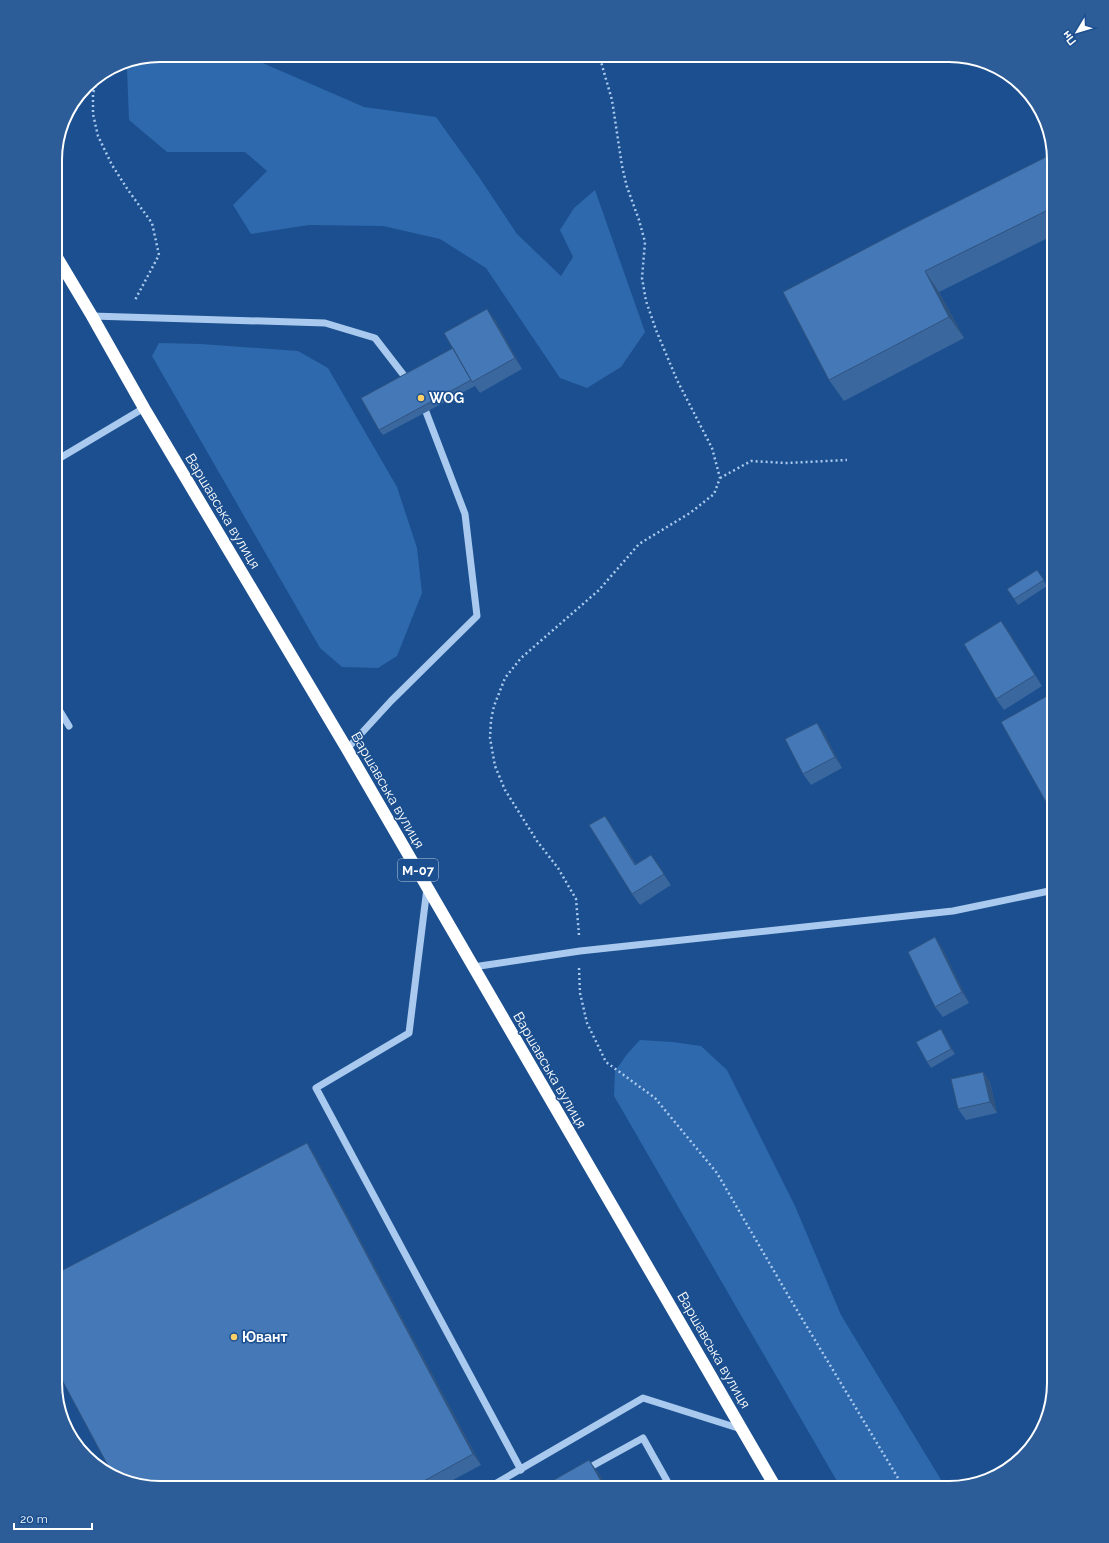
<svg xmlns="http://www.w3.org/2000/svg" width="1109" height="1543" viewBox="0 0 1109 1543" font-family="Raleway,sans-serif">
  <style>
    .green { fill: #2e69ad }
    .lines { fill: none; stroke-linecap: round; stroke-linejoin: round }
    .path { stroke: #a9c9ee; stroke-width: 2.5; stroke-dasharray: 2 3; stroke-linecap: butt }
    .minor { stroke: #a9c9ee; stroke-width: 7 }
    .highway { stroke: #fff; stroke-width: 12 }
    .wall { fill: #3a679d }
    .shaded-wall { fill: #305480 }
    .building { fill: #4478b7; stroke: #305480 }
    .poi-dot { fill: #ffd166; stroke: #1b4f8f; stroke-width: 1.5 }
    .labels { text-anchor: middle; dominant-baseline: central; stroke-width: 3; stroke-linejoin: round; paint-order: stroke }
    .shield { fill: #1b4f8f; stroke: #bbcadd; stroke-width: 1 }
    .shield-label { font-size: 13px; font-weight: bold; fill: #fff }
    .poi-label { font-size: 14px; font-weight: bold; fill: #fff; stroke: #1b4f8f; text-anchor: start }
    .street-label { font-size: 14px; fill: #fff; stroke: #1b4f8f }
    .rim { fill: none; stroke: #fff; stroke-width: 2 }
  </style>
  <rect width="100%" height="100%" fill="#1b4f8f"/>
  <path class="green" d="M161,55H244L364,107L436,117L479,177L517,234L561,276L573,257L560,230L574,208L595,190L645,332L621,367L587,388L560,378L486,268L440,239L383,226L309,225L251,234L233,205L267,171L245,152H167L129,120L127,69L131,61Z
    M159,343L201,344L298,351L328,368L397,487L417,548L422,593L397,656L378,668L342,667L320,648L152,356Z
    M640,1040L673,1042L701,1046L727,1070L795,1206L841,1315L946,1488H841L614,1096L615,1071L628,1053Z"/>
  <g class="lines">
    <path class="path" d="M99,76L93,93V114L98,136L112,165L128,190L152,223L159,255L135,300
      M720,478L751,461L786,463L847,460
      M579,935L576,899L558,868L537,841L505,790L495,766L490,738L491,720L494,706L505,678L521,658L599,590L639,544L690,513L714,494L720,478L712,448L677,380L656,330L646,301L642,278L645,242L639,220L627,187L622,166L612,100L599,55
      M579,968L580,993L587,1023L606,1062L655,1098L717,1173L792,1302L904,1488"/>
    <path class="minor" d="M92,316L325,323L375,338L409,382
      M55,461L144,408
      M55,703L69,726
      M347,749L391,701L477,616L465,514L423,404
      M427,888L409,1033L316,1088L521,1470
      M473,967L580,951L953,911L1054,890
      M585,1470L643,1438L671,1488
      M488,1488L643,1398L741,1429"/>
    <path class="highway" d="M55,254L92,316L144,408L347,749L776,1488"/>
  </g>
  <path class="wall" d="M1054,160V235L939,292L964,338L844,401L829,380L783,292Z
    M495,320L522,369L480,393L475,386L383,435L379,430L453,348Z
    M1037,570L1047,586L1018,605L1007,589Z
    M1001,621L1009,632L1042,686L1004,710L996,699Z
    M1047,696L1054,706V813L1046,802Z
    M817,723L824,733L842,768L811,785L803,774Z
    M605,816L612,827L636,864L651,855L671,885L640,905L632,894Z
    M935,937L942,948L969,1003L943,1017L935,1007Z
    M944,1034L955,1054L931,1068L927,1062Z
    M983,1072L990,1082L997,1113L966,1120L958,1109Z
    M307,1143L314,1154L481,1465L438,1488H154Z"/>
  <path class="shaded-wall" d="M925,271L939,292L964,338L949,317Z
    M487,309L495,320L522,369L515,358Z
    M1001,621L1009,632L1042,686L1035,675Z
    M817,723L824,733L842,768L835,757Z
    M605,816L612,827L643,876L635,865Z
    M651,855L659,865L671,885L664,874Z
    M935,937L942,948L969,1003L962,992Z
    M941,1029L944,1034L955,1054L951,1049Z
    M983,1072L990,1082L997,1113L990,1102Z
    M307,1143L314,1154L481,1465L473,1454Z
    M589,1460L600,1475L607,1488H605Z"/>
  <path class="building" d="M1052,154L1054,160V207L925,271L949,317L829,380L783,292L903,229Z
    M487,309L515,358L472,382L444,333Z
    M453,348L471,380L379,430L361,398Z
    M1037,570L1044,580L1014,599L1007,589Z
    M1001,621L1035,675L996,699L964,644Z
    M1047,696L1054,708V798L1046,802L1001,722Z
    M817,723L835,757L803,774L785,739Z
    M605,816L635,865L651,855L664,874L632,894L589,825Z
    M935,937L962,992L935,1007L908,952Z
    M941,1029L951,1049L927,1062L916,1042Z
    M983,1072L990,1102L958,1109L951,1079Z
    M307,1143L473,1454L411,1488H154L113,1475L55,1367V1274Z
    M589,1460L605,1488H540Z"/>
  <g class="poi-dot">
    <circle cx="421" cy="398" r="4"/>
    <circle cx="234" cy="1337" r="4"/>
  </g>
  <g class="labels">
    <rect class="shield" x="398" y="859" width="40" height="22" rx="3"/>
    <g class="shield-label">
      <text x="418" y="870">М-07</text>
    </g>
    <g class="poi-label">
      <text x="429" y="398">WOG</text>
      <text x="242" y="1337">Ювант</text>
    </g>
    <g class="street-label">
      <text transform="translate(223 511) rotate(59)">Варшавська вулиця</text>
      <text transform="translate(388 790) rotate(60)">Варшавська вулиця</text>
      <text transform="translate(550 1070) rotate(60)">Варшавська вулиця</text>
      <text transform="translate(714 1350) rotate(60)">Варшавська вулиця</text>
    </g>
  </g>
  <path d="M0 0H1109V1543H0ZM160 62H949A98 98 0 0 1 1047 160V1383A98 98 0 0 1 949 1481H160A98 98 0 0 1 62 1383V160A98 98 0 0 1 160 62Z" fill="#2d5d98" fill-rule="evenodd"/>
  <path class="rim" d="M160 62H949A98 98 0 0 1 1047 160V1383A98 98 0 0 1 949 1481H160A98 98 0 0 1 62 1383V160A98 98 0 0 1 160 62Z"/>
  <g transform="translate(1077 32) rotate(232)" stroke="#1b4f8f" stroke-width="3" paint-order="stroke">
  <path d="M0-3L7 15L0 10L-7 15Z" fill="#ffffff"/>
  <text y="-6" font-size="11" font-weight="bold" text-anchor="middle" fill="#ffffff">Пн</text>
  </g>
  <path d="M14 1523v6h78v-6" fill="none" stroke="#ffffff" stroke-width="2"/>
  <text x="20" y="1523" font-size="12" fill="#ffffff" stroke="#1b4f8f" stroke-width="3" paint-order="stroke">20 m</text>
</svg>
